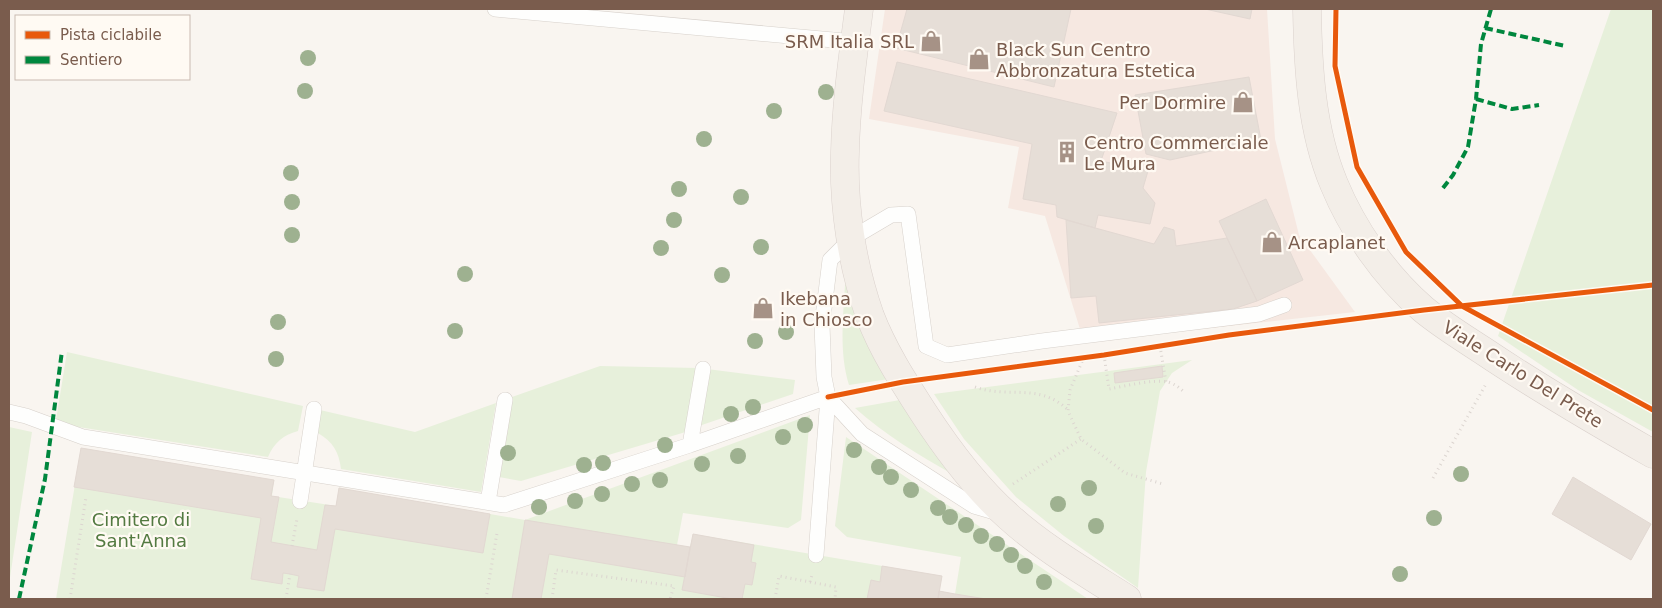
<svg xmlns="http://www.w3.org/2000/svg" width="1662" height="608" viewBox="0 0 1662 608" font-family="'DejaVu Sans',sans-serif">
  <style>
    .commercial { fill: #f6e8e1 }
    .green { fill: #e7f0db }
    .building { fill: #e6ded7; stroke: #e2d8d2 }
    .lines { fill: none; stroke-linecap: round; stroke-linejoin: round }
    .lane-casing { stroke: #d7d1cb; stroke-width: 16 }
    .primary-casing { stroke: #dad1cc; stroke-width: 29 }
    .path { stroke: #dcd5d0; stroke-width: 3; stroke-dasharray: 1 4; stroke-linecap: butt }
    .lane { stroke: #fefefd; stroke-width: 15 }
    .primary { stroke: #f3eee8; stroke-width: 28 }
    .quiet { stroke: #00873e; stroke-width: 4; stroke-dasharray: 8 4; stroke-linecap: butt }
    .cycleway-casing { stroke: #fffaf3; stroke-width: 8 }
    .cycleway { stroke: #e8590c; stroke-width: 5 }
    .tree { fill: #9eb190 }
    .labels { text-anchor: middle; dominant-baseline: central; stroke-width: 4.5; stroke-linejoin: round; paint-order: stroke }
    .poi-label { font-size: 18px; fill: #7a5c4d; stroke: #fffaf3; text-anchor: start }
    .street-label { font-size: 18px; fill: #7a5c4d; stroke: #fffaf3 }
    .park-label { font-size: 18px; fill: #537a41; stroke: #fffaf3 }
  </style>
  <rect width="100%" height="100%" fill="#f9f5f0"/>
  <path class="commercial" d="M885,9H1267L1275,139L1299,235L1355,312L1084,342L1045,216L1008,208L1019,147L869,119Z"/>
  <path class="green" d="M1611,9H1653V432L1578,390L1498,336Z
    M851,281L889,379L849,385C839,353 843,317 845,285Z
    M67,352L303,406L298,431C283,435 274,443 268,457L72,426L56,420Z
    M1192,360L1172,373L1160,391L1146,472L1138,588L1064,536L1016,497L964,439L934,394Z
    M600,366L698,368L689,431L521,481L499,477L512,397Z
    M707,369L795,380L793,394L699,426Z
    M900,400L954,475C919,455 885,435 855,408Z
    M496,403L481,492L341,469C339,452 333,442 318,433L320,410L415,432Z
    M810,415L801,520L788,528L683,513L677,545L690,547L693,534L942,576L939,591L955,594L961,557L847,537L835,526L846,437L1088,599H56L81,448L274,480L272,496L336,506L339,488L525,520Z
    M9,427L32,432L9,584Z"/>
  <path class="building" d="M907,9H1071L1054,87L896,48Z
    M1205,9H1252L1250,19Z
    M897,62L1117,113L1101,161L1148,171L1143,188L1155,203L1150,224L1098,215L1095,228L1057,217L1056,205L1023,199L1032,144L884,111Z
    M1249,77L1261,140L1170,160L1146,154L1135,95Z
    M1266,199L1303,280L1257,301L1219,221Z
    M1066,220L1154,244L1164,227L1174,230L1176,246L1227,238L1257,301L1233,309L1099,323L1096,296L1071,298Z
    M1162,366L1163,377L1115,383L1114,373Z
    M81,448L274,480L271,496L279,497L271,542L317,550L325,505L336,506L339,488L490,514L483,553L335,529L324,591L297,587L299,576L290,574L283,573L282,584L251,579L261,518L74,487Z
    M1573,477L1651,524L1631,560L1552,514Z
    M525,520L690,547L685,577L549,554L541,599H512Z
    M693,534L754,545L751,562L756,563L752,585L745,584L742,599H732L682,590Z
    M882,566L942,576L938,599H867L871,580L880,582Z
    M939,591L955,594L986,599H938Z"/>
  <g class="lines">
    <g class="lane-casing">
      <path id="lane" d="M495,9L855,42
        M828,397L862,434L974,506L998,513
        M9,412L26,416L83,437L504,505L690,445L828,397
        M690,445L703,369
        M300,501L314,409
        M488,502L505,400
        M816,555L828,397L824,377L822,325L830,260L852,238L891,215L908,214L926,346L947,355L1042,341L1259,314L1284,305"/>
    </g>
    <g class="primary-casing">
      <path id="primary" d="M859,9C853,56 846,104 845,152C843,206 852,265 870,316C883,350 903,381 923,412C947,449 975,487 1009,517C1043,548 1088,574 1127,599
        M1307,9C1308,67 1311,129 1334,184C1353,230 1385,276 1423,309C1441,324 1462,337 1482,350C1537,387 1595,421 1653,454"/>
    </g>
    <path class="path" d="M1160,346L1166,382
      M1104,355L1109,389C1126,386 1152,379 1168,382C1175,384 1180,388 1185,393
      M1084,357L1070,390L1068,411L1081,439L1125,473L1163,484
      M975,387C1008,399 1039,382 1068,410
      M1433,478L1486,384
      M1013,484L1081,439
      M292,546L297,519
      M810,582L836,587L835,599
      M70,599L86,497
      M286,599L290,574
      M486,599L497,533
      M552,599L556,570L674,586L670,599
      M775,599L779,576L810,582L812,575"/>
    <use href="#lane" class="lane"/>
    <use href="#primary" class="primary"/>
    <path class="quiet" d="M1485,28L1565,46
      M1476,99L1512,109L1539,105
      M1443,188L1453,175L1468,147L1476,99L1481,44L1491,9
      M19,599L45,479L62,351"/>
    <g class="cycleway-casing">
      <path id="cycleway" d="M1336,9L1335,66L1357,167L1406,252L1462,306L1653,410
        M828,397L903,382L1104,355L1229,335L1424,310L1653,285"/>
    </g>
    <use href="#cycleway" class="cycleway"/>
  </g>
  <g class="tree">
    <circle cx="308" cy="58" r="8"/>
    <circle cx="305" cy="91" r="8"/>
    <circle cx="826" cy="92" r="8"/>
    <circle cx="774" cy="111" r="8"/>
    <circle cx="704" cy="139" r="8"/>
    <circle cx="291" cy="173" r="8"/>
    <circle cx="679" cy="189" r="8"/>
    <circle cx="741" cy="197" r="8"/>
    <circle cx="292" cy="202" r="8"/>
    <circle cx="674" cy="220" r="8"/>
    <circle cx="292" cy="235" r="8"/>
    <circle cx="761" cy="247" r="8"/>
    <circle cx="661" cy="248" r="8"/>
    <circle cx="465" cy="274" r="8"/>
    <circle cx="722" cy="275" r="8"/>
    <circle cx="278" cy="322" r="8"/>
    <circle cx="455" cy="331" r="8"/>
    <circle cx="786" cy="332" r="8"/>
    <circle cx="755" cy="341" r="8"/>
    <circle cx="276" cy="359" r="8"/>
    <circle cx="753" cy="407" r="8"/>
    <circle cx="731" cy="414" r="8"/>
    <circle cx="805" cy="425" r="8"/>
    <circle cx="783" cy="437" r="8"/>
    <circle cx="665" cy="445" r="8"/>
    <circle cx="854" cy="450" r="8"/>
    <circle cx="508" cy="453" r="8"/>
    <circle cx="738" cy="456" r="8"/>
    <circle cx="603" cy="463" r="8"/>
    <circle cx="702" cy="464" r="8"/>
    <circle cx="584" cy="465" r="8"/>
    <circle cx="879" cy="467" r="8"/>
    <circle cx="1461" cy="474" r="8"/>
    <circle cx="891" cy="477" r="8"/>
    <circle cx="660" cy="480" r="8"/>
    <circle cx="632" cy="484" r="8"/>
    <circle cx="1089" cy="488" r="8"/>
    <circle cx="911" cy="490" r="8"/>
    <circle cx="602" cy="494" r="8"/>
    <circle cx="575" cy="501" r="8"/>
    <circle cx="1058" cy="504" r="8"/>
    <circle cx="539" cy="507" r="8"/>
    <circle cx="938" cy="508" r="8"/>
    <circle cx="950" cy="517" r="8"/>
    <circle cx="1434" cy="518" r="8"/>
    <circle cx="966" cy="525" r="8"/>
    <circle cx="1096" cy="526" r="8"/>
    <circle cx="981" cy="536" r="8"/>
    <circle cx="997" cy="544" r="8"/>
    <circle cx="1011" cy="555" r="8"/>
    <circle cx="1025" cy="566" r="8"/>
    <circle cx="1400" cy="574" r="8"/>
    <circle cx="1044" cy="582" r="8"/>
  </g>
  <defs>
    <g id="shop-bare" transform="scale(1.725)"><path d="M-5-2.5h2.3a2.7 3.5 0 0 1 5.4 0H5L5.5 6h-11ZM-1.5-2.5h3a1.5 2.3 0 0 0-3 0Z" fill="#a69286" stroke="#fffaf3" stroke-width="2.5" paint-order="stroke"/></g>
    <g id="building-bare" transform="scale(1.725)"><path d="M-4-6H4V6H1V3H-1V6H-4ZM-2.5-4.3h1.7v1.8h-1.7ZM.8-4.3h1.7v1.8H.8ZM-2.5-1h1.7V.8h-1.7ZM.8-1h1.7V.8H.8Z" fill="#a69286" stroke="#fffaf3" stroke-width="2.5" paint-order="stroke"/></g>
  </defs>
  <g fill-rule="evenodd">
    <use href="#shop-bare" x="931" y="41"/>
    <use href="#shop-bare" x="979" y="59"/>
    <use href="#shop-bare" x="1243" y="102"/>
    <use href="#building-bare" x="1067" y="152"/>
    <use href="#shop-bare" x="1272" y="242"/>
    <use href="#shop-bare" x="763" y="308"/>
  </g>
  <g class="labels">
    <g class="poi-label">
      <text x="914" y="41" text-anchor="end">SRM Italia SRL</text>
      <text x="996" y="49">Black Sun Centro<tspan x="996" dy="21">Abbronzatura Estetica</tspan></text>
      <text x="1226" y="102" text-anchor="end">Per Dormire</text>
      <text x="1084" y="142">Centro Commerciale<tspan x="1084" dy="21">Le Mura</tspan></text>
      <text x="1288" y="242">Arcaplanet</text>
      <text x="780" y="298">Ikebana<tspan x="780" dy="21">in Chiosco</tspan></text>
    </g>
    <g class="street-label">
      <text transform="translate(1523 374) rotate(32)">Viale Carlo Del Prete</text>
    </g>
    <g class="park-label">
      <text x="141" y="519">Cimitero di<tspan x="141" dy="21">Sant'Anna</tspan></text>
    </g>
  </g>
  <rect width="1662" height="608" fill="none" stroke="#7a5c4d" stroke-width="20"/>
  <rect x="15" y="15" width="175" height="65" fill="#fffaf3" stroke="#cabbb1"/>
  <rect x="25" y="31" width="25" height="8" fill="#e8590c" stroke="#cabbb1"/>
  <text x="60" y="40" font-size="15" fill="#7a5c4d">Pista ciclabile</text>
  <rect x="25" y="56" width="25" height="8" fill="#00873e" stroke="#cabbb1"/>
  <text x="60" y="65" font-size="15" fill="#7a5c4d">Sentiero</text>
</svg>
